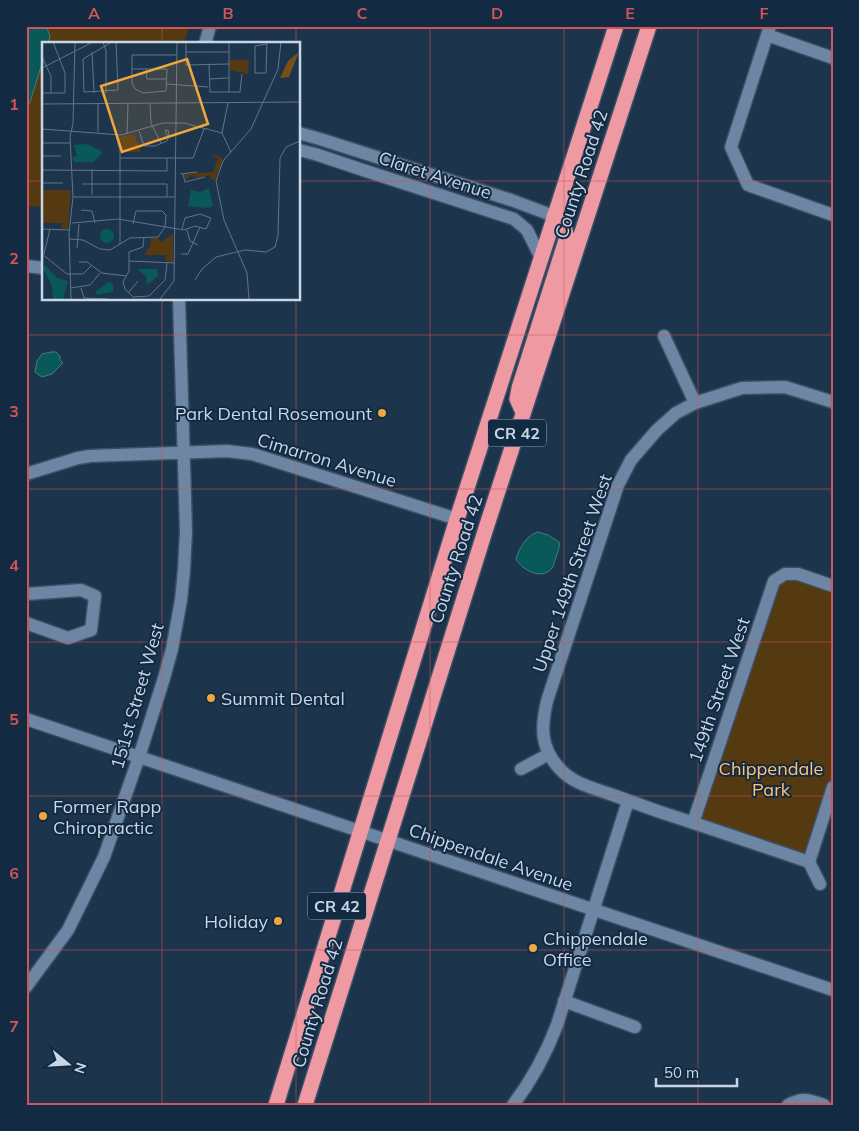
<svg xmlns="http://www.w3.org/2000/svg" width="859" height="1131" viewBox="0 0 859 1131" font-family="Mulish,sans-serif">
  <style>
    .green { fill: #553911 }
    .water { fill: #095958; stroke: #427e83 }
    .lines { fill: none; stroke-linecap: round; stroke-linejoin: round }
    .minor-casing { stroke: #3c4f65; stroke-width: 15 }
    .highway-casing { stroke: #3c4f65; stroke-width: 18 }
    .minor { stroke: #6d86a4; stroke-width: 12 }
    .highway { stroke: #ef9aa3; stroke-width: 15 }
    .grid { fill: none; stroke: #d25458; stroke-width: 1; stroke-opacity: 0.55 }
    .poi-dot { fill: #efa73e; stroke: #132a43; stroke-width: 2 }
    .labels { text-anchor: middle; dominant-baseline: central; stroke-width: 4; stroke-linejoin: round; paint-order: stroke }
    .shield { fill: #132a43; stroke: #92a2b5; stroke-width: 1 }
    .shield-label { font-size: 16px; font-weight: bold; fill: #c8d6e6 }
    .street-label { font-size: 18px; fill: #c8d6e6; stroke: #132a43 }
    .poi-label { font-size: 18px; fill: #c8d6e6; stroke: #132a43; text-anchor: start }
    .park-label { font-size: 18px; fill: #fec375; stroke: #132a43 }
    .inset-road { fill: none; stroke: #61758a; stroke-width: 1 }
    .view { fill: #efa73e; fill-opacity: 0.15; stroke: #efa73e; stroke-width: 2.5 }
    .inset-edge { fill: none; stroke: #c8d6e6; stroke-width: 2.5 }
    .neatline { fill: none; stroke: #d25458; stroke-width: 2 }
    .grid-label { font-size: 16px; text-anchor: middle; font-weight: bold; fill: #d25458 }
  </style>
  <rect width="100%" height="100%" fill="#1d344d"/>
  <path class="green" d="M26,26H189L184,44H44V207L26,206Z
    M784,573L833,583V785L808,862L693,822L773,579Z"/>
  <path class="water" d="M26,26H46L50,36L48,44H44V57L30,102L26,108Z
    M51,352H56L60,356V360L63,363L52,374L42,377L35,372L37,361L42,354Z
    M538,532L548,535L559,542C560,548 558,551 556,557C555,560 554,565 552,568C542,581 522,570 516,559C519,548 527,535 538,532Z"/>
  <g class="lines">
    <g class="minor-casing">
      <path id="minor" d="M770,26L731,147L748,185L833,215
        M767,35L833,58
        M205,44L210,26
        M299,133L320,139L511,200L554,216
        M299,150L315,154L366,171L514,219L527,230L541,258
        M26,266L44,268
        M664,336L695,403
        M26,474L78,458L90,456L227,451L252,454L265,458L457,519
        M26,594L81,590L95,596L91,630L68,638L26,623
        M26,719L833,990
        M521,769L549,754
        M693,823L774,581L785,574H798L833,586
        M809,862C759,845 710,828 660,812C643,806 627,800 610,794C592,788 572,783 559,768C540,747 541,727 547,701L618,485L631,460L657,430L676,413L695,403L742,388L785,387L833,402
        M809,862L833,787
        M809,862L820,884
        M26,987L68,930L104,857L139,757L164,678L172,649L181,600L184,570L186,531L179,299
        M564,1001L635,1027
        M513,1105C532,1080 546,1054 557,1025L628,801
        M788,1105C803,1097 809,1100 824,1105"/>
    </g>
    <g class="highway-casing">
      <path id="highway" d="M523,412L517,399L519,388L567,237C565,228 561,222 554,216
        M276,1105L457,519L616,26
        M305,1105L486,528L649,26"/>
    </g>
    <use href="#minor" class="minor"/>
    <use href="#highway" class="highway"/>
  </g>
  <path class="grid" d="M162,26V44M296,26V44M430,26V1105M564,26V1105M698,26V1105M26,181H44M299,181H833M162,299V1105M296,299V1105M26,335H833M26,489H833M26,642H833M26,796H833M26,950H833"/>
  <g class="poi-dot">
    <circle cx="382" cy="413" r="5"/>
    <circle cx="211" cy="698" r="5"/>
    <circle cx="43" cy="816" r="5"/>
    <circle cx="278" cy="921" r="5"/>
    <circle cx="533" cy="948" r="5"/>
  </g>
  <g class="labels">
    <g class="shield">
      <rect x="488" y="419.5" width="58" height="27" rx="4"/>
      <rect x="308" y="892.5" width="58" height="27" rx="4"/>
    </g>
    <g class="shield-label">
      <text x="517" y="433">CR 42</text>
      <text x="337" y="906">CR 42</text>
    </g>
    <g class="street-label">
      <text transform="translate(581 174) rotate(-72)">County Road 42</text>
      <text transform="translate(435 175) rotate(18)">Claret Avenue</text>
      <text transform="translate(327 460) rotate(17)">Cimarron Avenue</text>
      <text transform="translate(456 559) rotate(-72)">County Road 42</text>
      <text transform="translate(572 573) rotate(-71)">Upper 149th Street West</text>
      <text transform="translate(719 690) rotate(-71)">149th Street West</text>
      <text transform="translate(137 696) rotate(-74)">151st Street West</text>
      <text transform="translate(491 857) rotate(19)">Chippendale Avenue</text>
      <text transform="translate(317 1003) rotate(-73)">County Road 42</text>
    </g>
    <g class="poi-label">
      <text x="372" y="413" text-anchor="end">Park Dental Rosemount</text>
      <text x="221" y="698">Summit Dental</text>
      <text x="53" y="806">Former Rapp<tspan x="53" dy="21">Chiropractic</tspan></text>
      <text x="268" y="921" text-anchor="end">Holiday</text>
      <text x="543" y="938">Chippendale<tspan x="543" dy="21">Office</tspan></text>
    </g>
    <g class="park-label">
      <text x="771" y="768">Chippendale<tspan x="771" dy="21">Park</tspan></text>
    </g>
  </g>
  <g transform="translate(42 42)">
    <rect width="258" height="258" fill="#1d344d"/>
    <path d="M188,18H207L206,32L188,28ZM92,92L99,110H79L75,95ZM170,112L175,113L181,117L173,138L169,137L168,133L155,136L150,133L144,138L142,132L171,130L176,117ZM0,148H29L26,187L20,186V181H0ZM131,192V220L123,219L124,213H102L108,204L109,196L116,195L118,200Z" fill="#553911"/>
    <path d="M257,10L247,35L238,36L246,19Z" fill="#775018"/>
    <path d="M45,102L61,110L52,120H32L30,115L35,114L32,103ZM167,146L171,164L166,166L146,164L149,148L158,150ZM58 194a7 7 0 1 1 14 0a7 7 0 1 1-14 0ZM3,223L15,236L26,239L21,257H11L10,244L1,227ZM95,227H115L116,234L105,243L104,234ZM66,240L71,241V250L55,253L53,250Z" fill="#095958"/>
    <path class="inset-road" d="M61,0L64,9V51M70,0L41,17L42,50L76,48L74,0M144,0V23L187,22M225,2L213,4V31H224L225,0M50,10L52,51M144,10H187M0,15L9,34V51M167,23L168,50H198L200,32M0,26L51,0M90,27H125M104,27L105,37H125M167,37L187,36M125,42L166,45M124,49L101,51L93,47L90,41V13H135M124,49L125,27M187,50V0M0,51H23V31L11,0M186,61L180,91L189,110M0,62L258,60M108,62L109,81L119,101M0,87L79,93L121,81H142L180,91M97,89L102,104H113L125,99L126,97V96L127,89L123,88L126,96M56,90V62M85,92L86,62M74,93L78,109V202M0,101H28M0,114H19M78,116H151L162,87M50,127V153M0,128L125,129V116M138,132L155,130M141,132L143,140L163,135M0,141H21M40,142H125V155M31,155H133M39,168L50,169L53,181M30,181L76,177L142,188L153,184L164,187L169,176L158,172L143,176L140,187M0,187L28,188M145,188L148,199L156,203M102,195L101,205L87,210V229L81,240L83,247L91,255L107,254L123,238L125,221M27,197L41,198L58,207L68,208L88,196L116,195L123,185L124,173L120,169H94L91,182M35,206L37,182M0,212L25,232H41L49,224M2,212L8,187M139,212H146L158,185M87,219L133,221M37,220H45L60,231L84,234M153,238L160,227L174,215L203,208L224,210L233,205L236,193L238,116L244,105L258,99M29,246L48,243L58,231M39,246L42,256L66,257M86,251L96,239M29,257L27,191L31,155L28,94L31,82L33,0M118,257L132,239L135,0M207,257L205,231L182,178L174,139L181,119L209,87L236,27L239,0"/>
    <path class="view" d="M145,17L166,82L80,110L59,44Z"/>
    <rect width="258" height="258" class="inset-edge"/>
  </g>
  <rect width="859" height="1131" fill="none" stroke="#132a43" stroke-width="55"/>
  <g transform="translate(68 1064) rotate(108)" stroke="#132a43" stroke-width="4" paint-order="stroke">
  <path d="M0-4L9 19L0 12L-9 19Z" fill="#c8d6e6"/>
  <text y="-8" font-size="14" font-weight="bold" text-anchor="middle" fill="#c8d6e6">N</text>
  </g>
  <path d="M656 1078v8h81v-8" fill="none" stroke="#c8d6e6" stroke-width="2.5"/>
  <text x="664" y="1078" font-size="15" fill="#c8d6e6" stroke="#132a43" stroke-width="4" paint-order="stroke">50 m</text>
  <rect x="28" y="28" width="804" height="1076" class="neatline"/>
  <g class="grid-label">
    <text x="94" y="19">A</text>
    <text x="228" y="19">B</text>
    <text x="362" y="19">C</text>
    <text x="497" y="19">D</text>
    <text x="630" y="19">E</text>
    <text x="764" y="19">F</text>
    <text x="14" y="110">1</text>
    <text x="14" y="264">2</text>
    <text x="14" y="417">3</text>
    <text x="14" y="571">4</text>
    <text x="14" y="725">5</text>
    <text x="14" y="879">6</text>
    <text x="14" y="1032">7</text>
  </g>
</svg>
